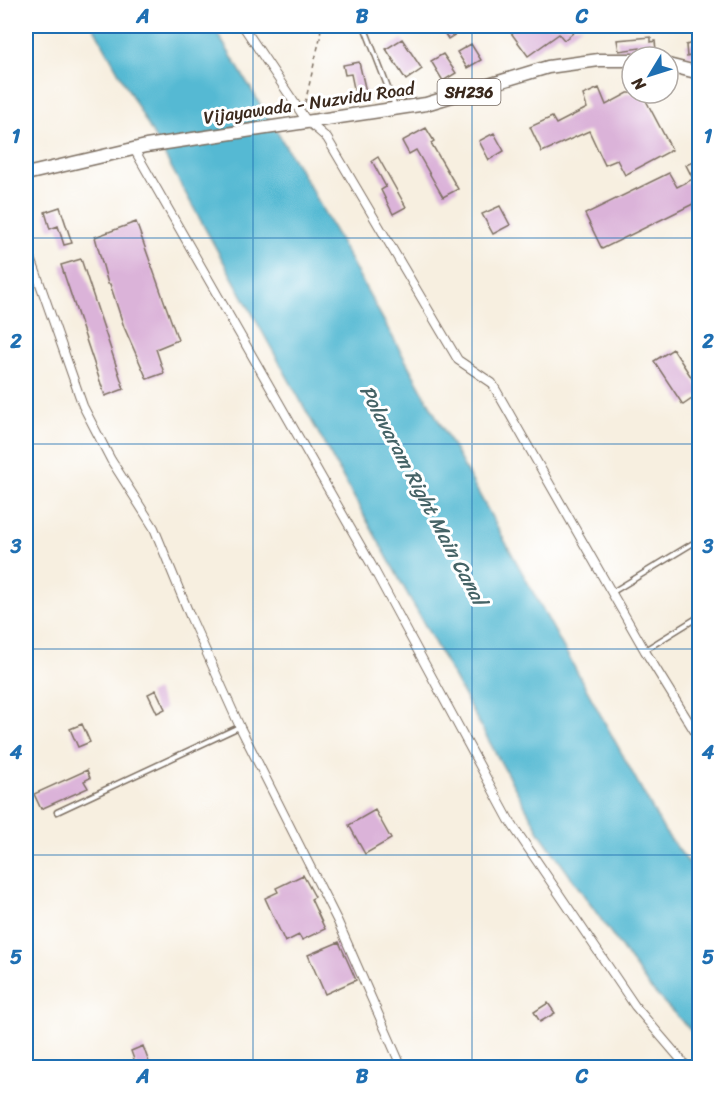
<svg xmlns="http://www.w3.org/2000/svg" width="725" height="1093" viewBox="0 0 725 1093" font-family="Sriracha,sans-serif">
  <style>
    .water { fill: #55b9d3; stroke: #487278; stroke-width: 1.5 }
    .building { fill: #dbb3d9 }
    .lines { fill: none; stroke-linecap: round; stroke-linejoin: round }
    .lane-casing { stroke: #7d6f62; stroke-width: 7 }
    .street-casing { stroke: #7d6f62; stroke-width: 10 }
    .primary-casing { stroke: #7d6f62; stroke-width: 15 }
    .path { stroke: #7d6f62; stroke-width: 1.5; stroke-dasharray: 4.5 4.5; stroke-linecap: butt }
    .lane { stroke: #fff; stroke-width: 4 }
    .street { stroke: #fff; stroke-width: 8 }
    .primary { stroke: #fff; stroke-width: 12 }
    .grid { fill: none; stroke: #1f6fb2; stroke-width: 1.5; stroke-opacity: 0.55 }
    .labels { text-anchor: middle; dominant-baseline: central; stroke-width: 6; stroke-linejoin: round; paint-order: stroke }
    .shield { fill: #fff; stroke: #766a62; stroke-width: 1.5 }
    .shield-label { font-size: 16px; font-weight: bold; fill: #3b2a1e }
    .street-label { font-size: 18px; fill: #3b2a1e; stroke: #fff }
    .water-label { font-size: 20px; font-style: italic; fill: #456366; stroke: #fff }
    .neatline { fill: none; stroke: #1f6fb2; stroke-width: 2 }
    .grid-label { font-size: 20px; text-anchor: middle; font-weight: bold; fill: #1f6fb2 }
  </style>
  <rect width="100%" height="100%" fill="#fff"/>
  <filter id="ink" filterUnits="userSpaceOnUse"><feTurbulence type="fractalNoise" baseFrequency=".0167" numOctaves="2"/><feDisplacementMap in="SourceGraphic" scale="12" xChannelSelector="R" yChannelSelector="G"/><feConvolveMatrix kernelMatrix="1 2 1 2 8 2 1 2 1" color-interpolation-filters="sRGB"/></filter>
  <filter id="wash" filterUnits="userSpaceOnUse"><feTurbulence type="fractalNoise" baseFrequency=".008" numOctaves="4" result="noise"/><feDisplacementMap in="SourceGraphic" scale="24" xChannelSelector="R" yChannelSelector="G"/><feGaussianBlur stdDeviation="1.35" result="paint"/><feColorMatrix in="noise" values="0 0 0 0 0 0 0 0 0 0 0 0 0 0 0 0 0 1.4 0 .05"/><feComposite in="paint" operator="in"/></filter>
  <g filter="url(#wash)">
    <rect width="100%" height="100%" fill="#f7efe0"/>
    <path class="water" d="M93,26H213L309,185L665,832L699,876V1039L650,988L541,835Z"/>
    <g id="blocks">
      <path class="building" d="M440,26H469L448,39Z
        M506,26H582L564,40L559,34L528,56Z
        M651,37V42L655,41L656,50H640V48L619,51L617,40Z
        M402,39L422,69L406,80L386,49Z
        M695,42L698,53L687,57L686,45Z
        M471,44L481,60L467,68L457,52Z
        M443,54L456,73L443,81L431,61Z
        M359,62L367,96L356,98L351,74L345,75L343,65Z
        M599,88L606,105L628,93H642L672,150L625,175L617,160L605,165L589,131L542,152L530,127L552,117L556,124L587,108L583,95Z
        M426,128L434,141L431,143L458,189L443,197L416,150L409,154L402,141Z
        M494,133L504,151L489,160L479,141Z
        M378,157L406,207L393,214L381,190L386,187L372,161Z
        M699,159V201L602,249L585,214L669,173L677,187L693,179L686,165Z
        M500,206L510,225L493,234L482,214Z
        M60,207L72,243L64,245L58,226L50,229L45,212Z
        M136,222L178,340L156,349L164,373L147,379L124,327L110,284H108L95,237Z
        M81,259L124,389L105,396L61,265Z
        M673,349L699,389V394L683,405L654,361Z
        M156,690L165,709L157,713L148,694Z
        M82,724L90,742L78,747L70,729Z
        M87,770L90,778L84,781L88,788L41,809L34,794Z
        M375,810L391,839L365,854L349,825Z
        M303,875L315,897L311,899L325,929L302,940L299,935L285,942L265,898L278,892L276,888Z
        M339,942L356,980L325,994L308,955Z
        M548,1003L555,1013L540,1022L534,1012Z
        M143,1046L151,1068H137L131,1051Z"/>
    </g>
  </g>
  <g filter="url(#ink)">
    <use href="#blocks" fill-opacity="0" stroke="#7d6f62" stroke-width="1.5"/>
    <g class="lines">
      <g class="lane-casing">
        <path id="lane" d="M364,26L395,106
          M611,593L700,539
          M645,650L700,616
          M57,812L239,727"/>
      </g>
      <g class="street-casing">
        <path id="street" d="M243,26L306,120L327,138L458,360L492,383L645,651L700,740
          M134,149L371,564L509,820L635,1006L688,1068
          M26,244L83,406L111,460L154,528L190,616L240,727L338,922L402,1068"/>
      </g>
      <g class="primary-casing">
        <path id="primary" d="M668,65L700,73
          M26,174L146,146L426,104L548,67L599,60H632"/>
      </g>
      <path class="path" d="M305,103L320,38L321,26"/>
      <use href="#lane" class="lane"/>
      <use href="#street" class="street"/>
      <use href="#primary" class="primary"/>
    </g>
  </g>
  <path class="grid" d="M253,26V1068M472,26V1068M26,238H700M26,444H700M26,649H700M26,855H700"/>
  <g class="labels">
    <rect class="shield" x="437.5" y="79" width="63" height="26" rx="4.5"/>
    <g class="shield-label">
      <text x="469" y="92">SH236</text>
    </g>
    <g class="street-label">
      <text transform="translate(309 103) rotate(-8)">Vijayawada - Nuzvidu Road</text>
    </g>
    <g class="water-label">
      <text transform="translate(423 495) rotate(62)">Polavaram Right Main Canal</text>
    </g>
  </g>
  <rect width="725" height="1093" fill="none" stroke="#fff" stroke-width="66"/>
  <g transform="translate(650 75) rotate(232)"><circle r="28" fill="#ffffff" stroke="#b1aaa5" stroke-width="1.5"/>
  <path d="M0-4.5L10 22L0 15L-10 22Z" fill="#1f6fb2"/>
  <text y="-9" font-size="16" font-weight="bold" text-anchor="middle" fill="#3b2a1e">N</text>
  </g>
  <rect x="33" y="33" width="659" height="1027" class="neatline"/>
  <g class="grid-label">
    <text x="143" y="23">A</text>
    <text x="362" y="23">B</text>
    <text x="582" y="23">C</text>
    <text x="16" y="143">1</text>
    <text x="708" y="143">1</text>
    <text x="16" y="348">2</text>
    <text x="708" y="348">2</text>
    <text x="16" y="553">3</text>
    <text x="708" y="553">3</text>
    <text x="16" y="759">4</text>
    <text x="708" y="759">4</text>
    <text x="16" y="964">5</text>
    <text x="708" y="964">5</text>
    <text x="143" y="1083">A</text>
    <text x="362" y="1083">B</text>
    <text x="582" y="1083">C</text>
  </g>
</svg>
